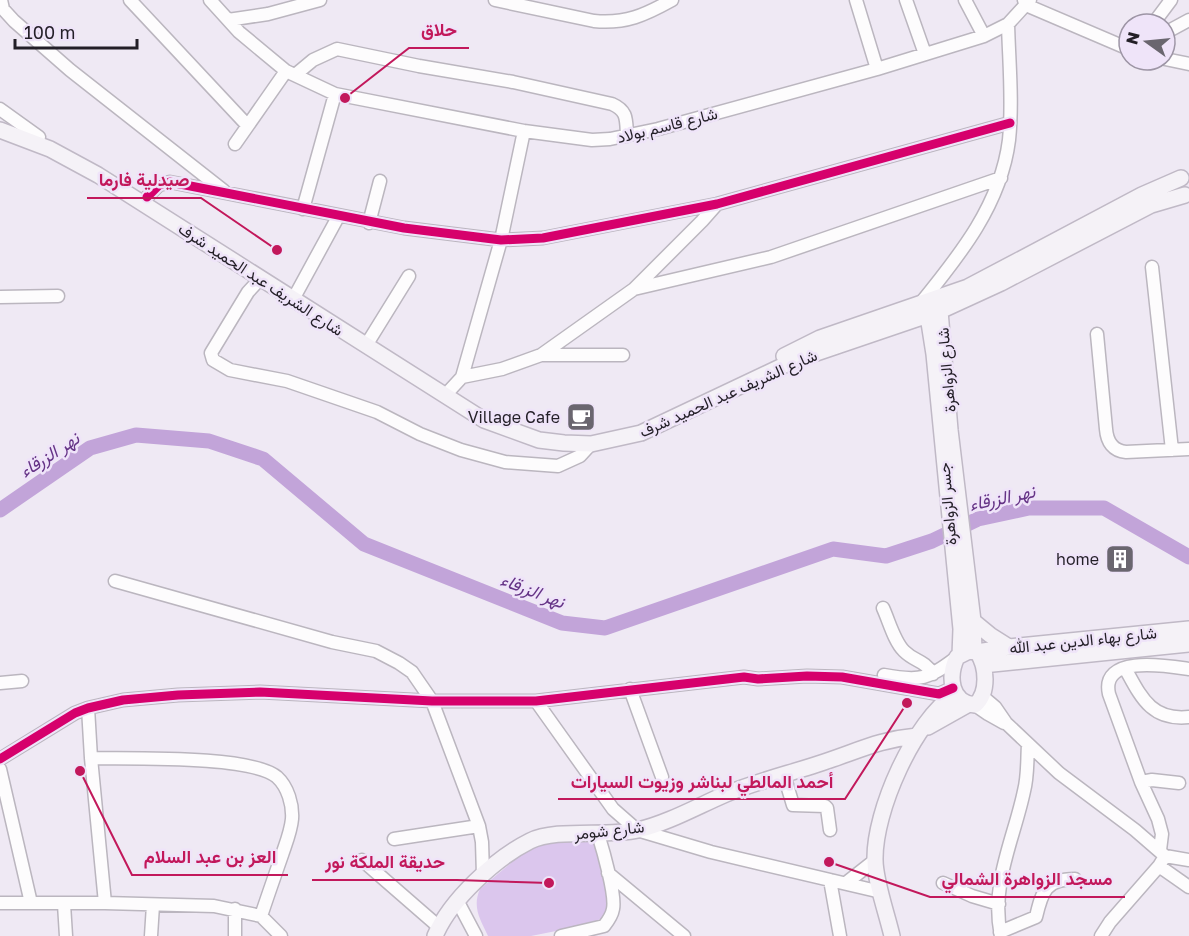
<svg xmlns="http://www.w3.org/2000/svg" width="1189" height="936" viewBox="0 0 1189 936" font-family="'Golos Text',Vazirmatn,sans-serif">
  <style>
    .green { fill: #dbc6ed }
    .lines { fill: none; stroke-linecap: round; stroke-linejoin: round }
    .river { stroke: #c2a4d9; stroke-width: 15 }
    .minor-casing { stroke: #bbb6bf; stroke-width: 15 }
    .major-casing { stroke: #c0b9c6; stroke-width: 18 }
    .minor { stroke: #fdfcfd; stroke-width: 12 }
    .major { stroke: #f5f2f7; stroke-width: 15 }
    .cycleway-casing { stroke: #efe4f9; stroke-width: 13 }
    .cycleway { stroke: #d6006c; stroke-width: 9 }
    .labels { text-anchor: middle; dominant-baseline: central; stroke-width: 5; stroke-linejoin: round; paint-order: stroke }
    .street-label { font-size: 16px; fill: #231f27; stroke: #efe4f9 }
    .poi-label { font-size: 16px; fill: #231f27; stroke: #efe4f9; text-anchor: end }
    .water-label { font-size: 18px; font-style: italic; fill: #653386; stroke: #efe4f9 }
    .leader { fill: none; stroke: #c2185b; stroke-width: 2 }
    .callout-dot { fill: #c2185b; stroke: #efe4f9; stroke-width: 2 }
    .callout-label { font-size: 18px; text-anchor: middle; font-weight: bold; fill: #c2185b; stroke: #efe4f9; stroke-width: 5; stroke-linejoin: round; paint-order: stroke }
  </style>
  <rect width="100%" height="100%" fill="#efe9f4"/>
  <path class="green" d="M574,837L598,843L610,875L608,915L591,924L531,936H488C480,919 472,907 480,889L536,842Z"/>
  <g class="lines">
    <path class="river" d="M0,510L90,448L136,435L209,441L263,459L364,544L562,623L605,628L833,549L886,556L932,541L978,519L1029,508H1104L1189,557"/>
    <g class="minor-casing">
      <path id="minor" d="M1,0L3,9L14,21L70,70L224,191
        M130,0L247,125
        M210,0L239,32L286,71L335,94L524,131L592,140L610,139L658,129L877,69L984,36L1008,24L1030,0
        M495,0L594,21C626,24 645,15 672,0
        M856,0L877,69
        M906,0L925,54
        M965,0L984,36
        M1024,0L1026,5L1129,49
        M228,20L268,14L320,0
        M1153,24L1171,0
        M1165,33L1189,20
        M1165,59L1189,64
        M295,75L313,60L337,49L419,66L513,82L612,104C628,111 626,120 627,136
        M0,109L39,137
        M235,144L286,71
        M147,197L159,185L170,182L404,228L501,240L543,238L717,204L1010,123
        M303,209L335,94
        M369,223L380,181
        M1152,267L1172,450
        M260,279L248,292L211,353L213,360L230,370L287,381L377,412L420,434L461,450L505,462L558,466L580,456L591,444
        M634,289L771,257L1001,178
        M296,294L338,217
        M0,297L58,296
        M920,304C960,255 1001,204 1009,140C1013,102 1009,62 1008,24
        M1097,334L1106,429C1107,442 1113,451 1126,452L1189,449
        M370,339L409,276
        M541,355H623
        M462,377L502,369L541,355L634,289L702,221L717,204
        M450,390L462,377L501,240L524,131
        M115,581L332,642L376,651L399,663L412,672L432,701L479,826L482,842L483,875
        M883,608C889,621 894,641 904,651C915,662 923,659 933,674
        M1125,668C1141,697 1151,721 1189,717
        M884,675C920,682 929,679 957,657
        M0,683L22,681
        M630,689L662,777
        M982,696L995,707L1006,723L1059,773L1135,830L1165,856L1189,860
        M536,701L613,809L637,830L711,852L881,892
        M975,705L988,714L1004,723
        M88,708L91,758L105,903
        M91,758C127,759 251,755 277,777C288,787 293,805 292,819C291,831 286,843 282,855C275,875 268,895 261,916
        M0,759L75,713L88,708L123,700L178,695L260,692L432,701H536L744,677L758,679L807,676L842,677L939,694L953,688
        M0,769L31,903
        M784,775L793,805L825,806L827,808L830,830
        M1141,782L1152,780L1179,783
        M394,839L479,826
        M1160,850L1162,834L1158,819L1141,782L1109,694C1100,654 1168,666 1189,669
        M362,860L439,927
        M1159,866L1189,887
        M608,873L684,936
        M830,880L840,936
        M846,883L874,861
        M943,883L972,896L999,904
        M458,902L476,936
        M0,903H105L214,906L261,916L281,936
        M64,904L66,936
        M235,909V936
        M1000,932L1036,917C1042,891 1046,879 1075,879
        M151,936L153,905
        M561,936L604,926C608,921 612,915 613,909C616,895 603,850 598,834
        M1001,936C990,884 1014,839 1024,791C1028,776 1027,760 1028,745
        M1101,936L1110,922L1159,866L1165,856"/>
    </g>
    <g class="major-casing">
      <path id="major" d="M0,130L50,149L98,175L484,420L539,440L564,443L591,444L641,433L793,361L940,311L1001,283L1151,205L1185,195
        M940,311L950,430L973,621L974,651
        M928,316L934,354L961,629L960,655
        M784,356L820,338L968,287L1142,195L1181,178
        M973,621L990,635L1009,647
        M969,651L977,652C987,666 989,693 975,705C950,703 948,676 957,657Z
        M977,652L1009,647L1189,629
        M983,665L1189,644
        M928,727L969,704
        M435,936C450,900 496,858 530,841C556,828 606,837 638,830C668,823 698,806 726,794C760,780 796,772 830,760C862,749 883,739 917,736
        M892,936C887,914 875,881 875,860C874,811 914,721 955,694"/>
    </g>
    <use href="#minor" class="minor"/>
    <use href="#major" class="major"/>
    <g class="cycleway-casing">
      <path id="cycleway" d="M147,197L159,185L170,182L404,228L501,240L543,238L717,204L1010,123
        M0,759L75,713L88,708L123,700L178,695L260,692L432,701H536L744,677L758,679L807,676L842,677L939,694L953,688"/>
    </g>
    <use href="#cycleway" class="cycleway"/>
  </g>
  <defs>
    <g id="cafe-square" transform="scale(1.5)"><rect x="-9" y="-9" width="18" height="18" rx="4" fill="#6a666f" stroke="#efe4f9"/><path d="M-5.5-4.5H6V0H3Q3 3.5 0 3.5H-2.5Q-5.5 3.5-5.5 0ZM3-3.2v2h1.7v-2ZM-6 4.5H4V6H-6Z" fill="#fff"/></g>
    <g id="building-square" transform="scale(1.5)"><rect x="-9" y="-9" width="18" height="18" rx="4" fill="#6a666f" stroke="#efe4f9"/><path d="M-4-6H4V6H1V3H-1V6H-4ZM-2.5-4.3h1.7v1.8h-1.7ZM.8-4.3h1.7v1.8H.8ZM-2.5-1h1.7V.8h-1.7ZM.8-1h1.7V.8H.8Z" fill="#fff"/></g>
  </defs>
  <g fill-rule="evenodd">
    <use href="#cafe-square" x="581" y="417"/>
    <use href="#building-square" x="1120" y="559"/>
  </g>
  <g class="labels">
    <g class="street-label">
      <text transform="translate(667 125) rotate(-14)">شارع قاسم بولاد</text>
      <text transform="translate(261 279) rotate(33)">شارع الشريف عبد الحميد شرف</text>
      <text transform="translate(946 370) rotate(-95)">شارع الزواهرة</text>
      <text transform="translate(728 393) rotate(-24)">شارع الشريف عبد الحميد شرف</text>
      <text transform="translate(947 504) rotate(-95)">جسر الزواهرة</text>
      <text transform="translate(1083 640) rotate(-6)">شارع بهاء الدين عبد الله</text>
      <text transform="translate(609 830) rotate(-6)">شارع شومر</text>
    </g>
    <g class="poi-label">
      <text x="560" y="417">Village Cafe</text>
      <text x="1099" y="559">home</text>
    </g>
    <g class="water-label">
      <text transform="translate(49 454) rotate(-33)">نهر الزرقاء</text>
      <text transform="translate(1002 497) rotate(-12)">نهر الزرقاء</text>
      <text transform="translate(533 590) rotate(21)">نهر الزرقاء</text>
    </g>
  </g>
  <path class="leader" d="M345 98L409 48H469M277 250L201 198H87M907 703L845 799H558M80 771L132 875H288M549 883L457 880H312M829 862L930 897H1125"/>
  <g class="callout-dot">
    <circle cx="345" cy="98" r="6"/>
    <circle cx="277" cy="250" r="6"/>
    <circle cx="907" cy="703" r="6"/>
    <circle cx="80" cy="771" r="6"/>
    <circle cx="549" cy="883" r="6"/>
    <circle cx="829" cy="862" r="6"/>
  </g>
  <g class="callout-label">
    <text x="439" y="36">حلاق</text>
    <text x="144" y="186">صيدلية فارما</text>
    <text x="702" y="788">أحمد المالطي لبناشر وزيوت السيارات</text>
    <text x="210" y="863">العز بن عبد السلام</text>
    <text x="385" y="868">حديقة الملكة نور</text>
    <text x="1027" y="885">مسجد الزواهرة الشمالي</text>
  </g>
  <g transform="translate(1147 42) rotate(285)"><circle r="28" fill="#efe4f9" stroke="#9d95a5" stroke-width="1.5"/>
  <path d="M0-4.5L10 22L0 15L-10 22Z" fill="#6a666f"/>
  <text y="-9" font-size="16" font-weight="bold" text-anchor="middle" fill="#231f27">N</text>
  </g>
  <path d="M15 39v9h122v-9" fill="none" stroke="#231f27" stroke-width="3"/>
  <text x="24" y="39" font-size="18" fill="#231f27" stroke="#efe4f9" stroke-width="4.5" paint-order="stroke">100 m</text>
</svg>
